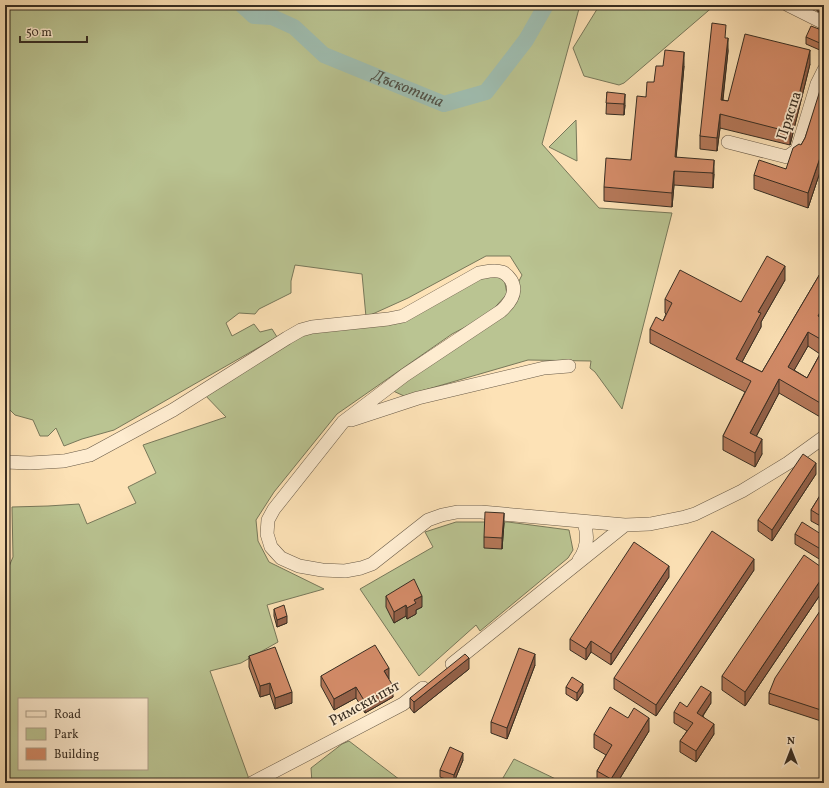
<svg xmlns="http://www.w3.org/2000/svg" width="829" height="788" viewBox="0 0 829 788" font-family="Vollkorn,serif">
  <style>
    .green { fill: #bac492; stroke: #78785a; fill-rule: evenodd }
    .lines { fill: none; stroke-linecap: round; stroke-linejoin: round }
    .river { stroke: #9fbdb0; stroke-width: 16 }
    .minor-casing { stroke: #685a47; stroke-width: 14 }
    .minor { stroke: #feecd0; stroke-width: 13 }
    .wall { fill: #b57859; stroke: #372d22; fill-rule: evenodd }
    .shaded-wall { fill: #946149; stroke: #372d22 }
    .building { fill: #d38b68; stroke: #372d22 }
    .labels { text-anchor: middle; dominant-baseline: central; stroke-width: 3.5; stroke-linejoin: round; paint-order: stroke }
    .street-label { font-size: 15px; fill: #372d22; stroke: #feecd0 }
    .water-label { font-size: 16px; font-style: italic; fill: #515146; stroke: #feecd0 }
  </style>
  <rect width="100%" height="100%" fill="#fde2b6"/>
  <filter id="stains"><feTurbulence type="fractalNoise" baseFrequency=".005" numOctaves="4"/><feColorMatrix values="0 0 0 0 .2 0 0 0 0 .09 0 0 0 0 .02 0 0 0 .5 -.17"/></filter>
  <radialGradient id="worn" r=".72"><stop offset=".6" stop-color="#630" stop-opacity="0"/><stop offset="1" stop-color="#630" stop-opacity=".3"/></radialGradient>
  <path class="green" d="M5,5H580L542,144L599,208L672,213L622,409L595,372L590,368L591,361L528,360L404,396L389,389L506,307L522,275L510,256H486L408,298L366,317L362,274L295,265L291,281V293L259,309L255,314L239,313L226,323L232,336L254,324L260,332L272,329L277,337L114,430L82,439L64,446L56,428L48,436H40L33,420L15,415L10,410L5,411Z
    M659,5H715L624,83L619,85L584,76L573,48L599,6L649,9Z
    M576,120L577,161L549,147Z
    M488,275L504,278L507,294L488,315L452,334L337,414L274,492L256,520L258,541L269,562L324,589L267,605L278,642L241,663L210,671L249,779L241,783H5V576L13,557L12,507L48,506L79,504L87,524L136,503L128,487L156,473L143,445L226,417L202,392L315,329L382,324ZM19,699H147V769H19Z
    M456,522H508L569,530L573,550L568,558L480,631L476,625L419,676L360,589L433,547L425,532Z
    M349,741L404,783H312L311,768L342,744Z
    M514,759L564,783H500Z"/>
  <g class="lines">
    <path class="river" id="s1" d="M242,5L254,16L272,17L294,27L324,55L444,104L486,92L526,40L546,5"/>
    <g class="minor-casing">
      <path id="minor" d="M788,5L824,23
        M728,142L787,157L797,150L817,84L824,70
        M351,420L418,398L544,368L569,366
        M5,462L30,463L64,461L90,455L173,410L287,338L301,330L312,327L388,319L403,316L479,273C486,272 494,269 502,272C505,273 509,277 511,280C518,292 510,303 501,311L405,375L343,422L274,509L268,520L267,534L271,547L281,558L299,566L322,570L345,571L361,568L372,564L428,520L442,515L457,512H481L625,525L650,524L685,517L695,514L742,491L788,463L824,437
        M579,560C588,548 588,535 584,522
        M452,664L625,525
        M252,783L403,704L423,688"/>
    </g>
    <use href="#minor" class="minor"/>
  </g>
  <path class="wall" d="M817,5H824V14L817,11Z
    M824,31V48L822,51L806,44V37Z
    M726,38L728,51L723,100L728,101L810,64L790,145L720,128L717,151L700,149V136Z
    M663,66H684L676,157L714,174L713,188L674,185L672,207L604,201V187L631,160L646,97Z
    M824,84V160L808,208L754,189V175L786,169L801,145L805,138Z
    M607,92L625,105L624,115L606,114Z
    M824,267V416L822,418L779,393L756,437L762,454L755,467L723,450V436L745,392L650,343V329L663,321L666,314L665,313V299L741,302L785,280L761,322V327L742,362L762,372ZM808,346L820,354L807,378L794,370Z
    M816,474L772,541L758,531V520Z
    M824,489V528L811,521V510Z
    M504,523L502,549L484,548V537Z
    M795,534L824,536V562L795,544Z
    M824,569V589L745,706L722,690V676Z
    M754,570L656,716L614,689V678Z
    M669,577L611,665L591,652L586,660L570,650V639Z
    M386,596L422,607L416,610V614L407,619L406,616L394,623L386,607Z
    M824,605V722L769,704V693Z
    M274,609L287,623L277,627L274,616Z
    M249,656L292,703L275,709L270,694L260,697L249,667Z
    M535,665L507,739L491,733V722Z
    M469,669L414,713L410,708V698Z
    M321,676L388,679L393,697L365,713L356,698L334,710L321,686Z
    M566,687L583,692L577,701L566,694Z
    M711,703L703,716L714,734L696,762L680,752V741L687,731L674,723V712L687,707Z
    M649,731L617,783H597V771L606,755L594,748V734Z
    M463,760L454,782L440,777V770Z"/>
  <path class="shaded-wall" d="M728,38V51L721,113V100Z
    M824,40V48L822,51V44Z
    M810,50V64L790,145V132Z
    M684,52V66L675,171V157Z
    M625,94V105L624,115V104Z
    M720,114V128L717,151V138Z
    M824,146V160L808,208V193Z
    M714,160V174L713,188V173Z
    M674,171V185L672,207V193Z
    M785,266V280L761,322V327L736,373V359L758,312Z
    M824,305V319L818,330V316Z
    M808,332V346L788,381V367Z
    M779,379V393L750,448V433Z
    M824,402V416L822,418V404Z
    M762,439V454L755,467V453Z
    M816,463V474L772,541V530Z
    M504,513V523L502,549V538Z
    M754,559V570L656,716V705Z
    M669,566V577L611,665V654Z
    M824,575V589L745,706V692Z
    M422,596V607L416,610V614L407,619V608L414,600Z
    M406,605V616L394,623V612Z
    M287,616V623L277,627V620Z
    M591,641V652L586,660V649Z
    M535,654V665L507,739V728Z
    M469,658V669L414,713V702Z
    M389,668V679L384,671Z
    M270,683V694L260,697V686Z
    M583,684V692L577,701V693Z
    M393,686V697L365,713V702Z
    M356,687V698L334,710V699Z
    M292,692V703L275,709V698Z
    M711,692V703L697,724V713Z
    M649,718V731L617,783H611V779Z
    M714,724V734L696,762V751Z
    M463,753V760L454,782V775Z"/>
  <path class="building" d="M712,23L726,25L725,38H728L721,100L728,101L745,34L810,50L790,132L720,114L717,138L700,136Z
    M811,26L824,31V40L822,44L806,37Z
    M665,50L684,52L675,157L714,160L713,173L674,171L672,193L604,187L606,158L631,160L637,96L646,97L647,82H654L656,66H663Z
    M822,84H824V146L808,193L754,175L759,160L786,169L793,148L799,144L801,145L805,138Z
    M607,92L625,94L624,104L606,103Z
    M767,256L785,266L758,312L761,313L736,359L762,372L824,267V305L818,316L824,320V341L808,332L788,367L807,378L824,347V402L822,404L779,379L750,433L762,439L755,453L723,436L751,381L650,329L656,317L663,321L672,303L665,299L680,270L741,302Z
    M803,454L816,463L772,530L758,520Z
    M824,489V518L811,510Z
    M485,512L504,513L502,538L484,537Z
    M802,522L824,536V551L795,534Z
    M712,531L754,559L656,705L614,678Z
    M634,542L669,566L611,654L591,641L586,649L570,639Z
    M804,555L824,569V575L745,692L722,676Z
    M414,579L422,596L414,600L416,603L407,608L406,605L394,612L386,596Z
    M284,605L287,616L277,620L274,609Z
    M824,605V711L769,693L775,678Z
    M375,645L389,668L384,671L393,686L365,702L356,687L334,699L321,676Z
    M275,647L292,692L275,698L270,683L260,686L249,656Z
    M519,648L535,654L507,728L491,722Z
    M465,654L469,658L414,702L410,698Z
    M572,677L583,684L577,693L566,687Z
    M701,686L711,692L697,713L714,724L696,751L680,741L693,723L674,712L680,702L687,707Z
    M610,707L628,718L634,708L649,718L611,779L597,771L612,745L594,734Z
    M450,747L463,753L454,775L440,770Z"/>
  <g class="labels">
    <g class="street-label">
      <text transform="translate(790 116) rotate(-72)">Пряспа</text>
      <text transform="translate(365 704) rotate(-29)">Римски път</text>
    </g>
    <g class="water-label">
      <text stroke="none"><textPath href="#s1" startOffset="190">Дъскотина</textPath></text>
    </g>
  </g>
  <rect width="829" height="788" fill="none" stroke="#fde2b6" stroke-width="20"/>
  <rect x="6" y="6" width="817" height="776" fill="none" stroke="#372d22" stroke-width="2"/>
  <rect x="10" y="10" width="809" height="768" fill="none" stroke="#372d22"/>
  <rect x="18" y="698" width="130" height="72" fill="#feecd0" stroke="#aea08a"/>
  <rect x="26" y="711" width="20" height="6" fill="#feecd0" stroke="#aea08a"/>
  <text x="54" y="718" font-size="12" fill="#372d22">Road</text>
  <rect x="26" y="728" width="20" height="12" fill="#bac492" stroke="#aea08a"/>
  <text x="54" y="738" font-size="12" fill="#372d22">Park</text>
  <rect x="26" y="748" width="20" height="12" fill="#d38b68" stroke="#aea08a"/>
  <text x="54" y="758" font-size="12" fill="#372d22">Building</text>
  <g transform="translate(791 750)" stroke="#feecd0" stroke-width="3" paint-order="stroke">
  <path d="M0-3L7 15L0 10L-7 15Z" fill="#372d22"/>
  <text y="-6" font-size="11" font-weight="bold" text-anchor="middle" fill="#372d22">N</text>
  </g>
  <path d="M20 36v6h67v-6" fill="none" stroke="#372d22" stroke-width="2"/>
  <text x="26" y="36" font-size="12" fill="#372d22" stroke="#feecd0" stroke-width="3" paint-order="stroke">50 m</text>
  <rect width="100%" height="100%" filter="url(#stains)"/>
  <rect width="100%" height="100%" fill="url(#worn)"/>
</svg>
